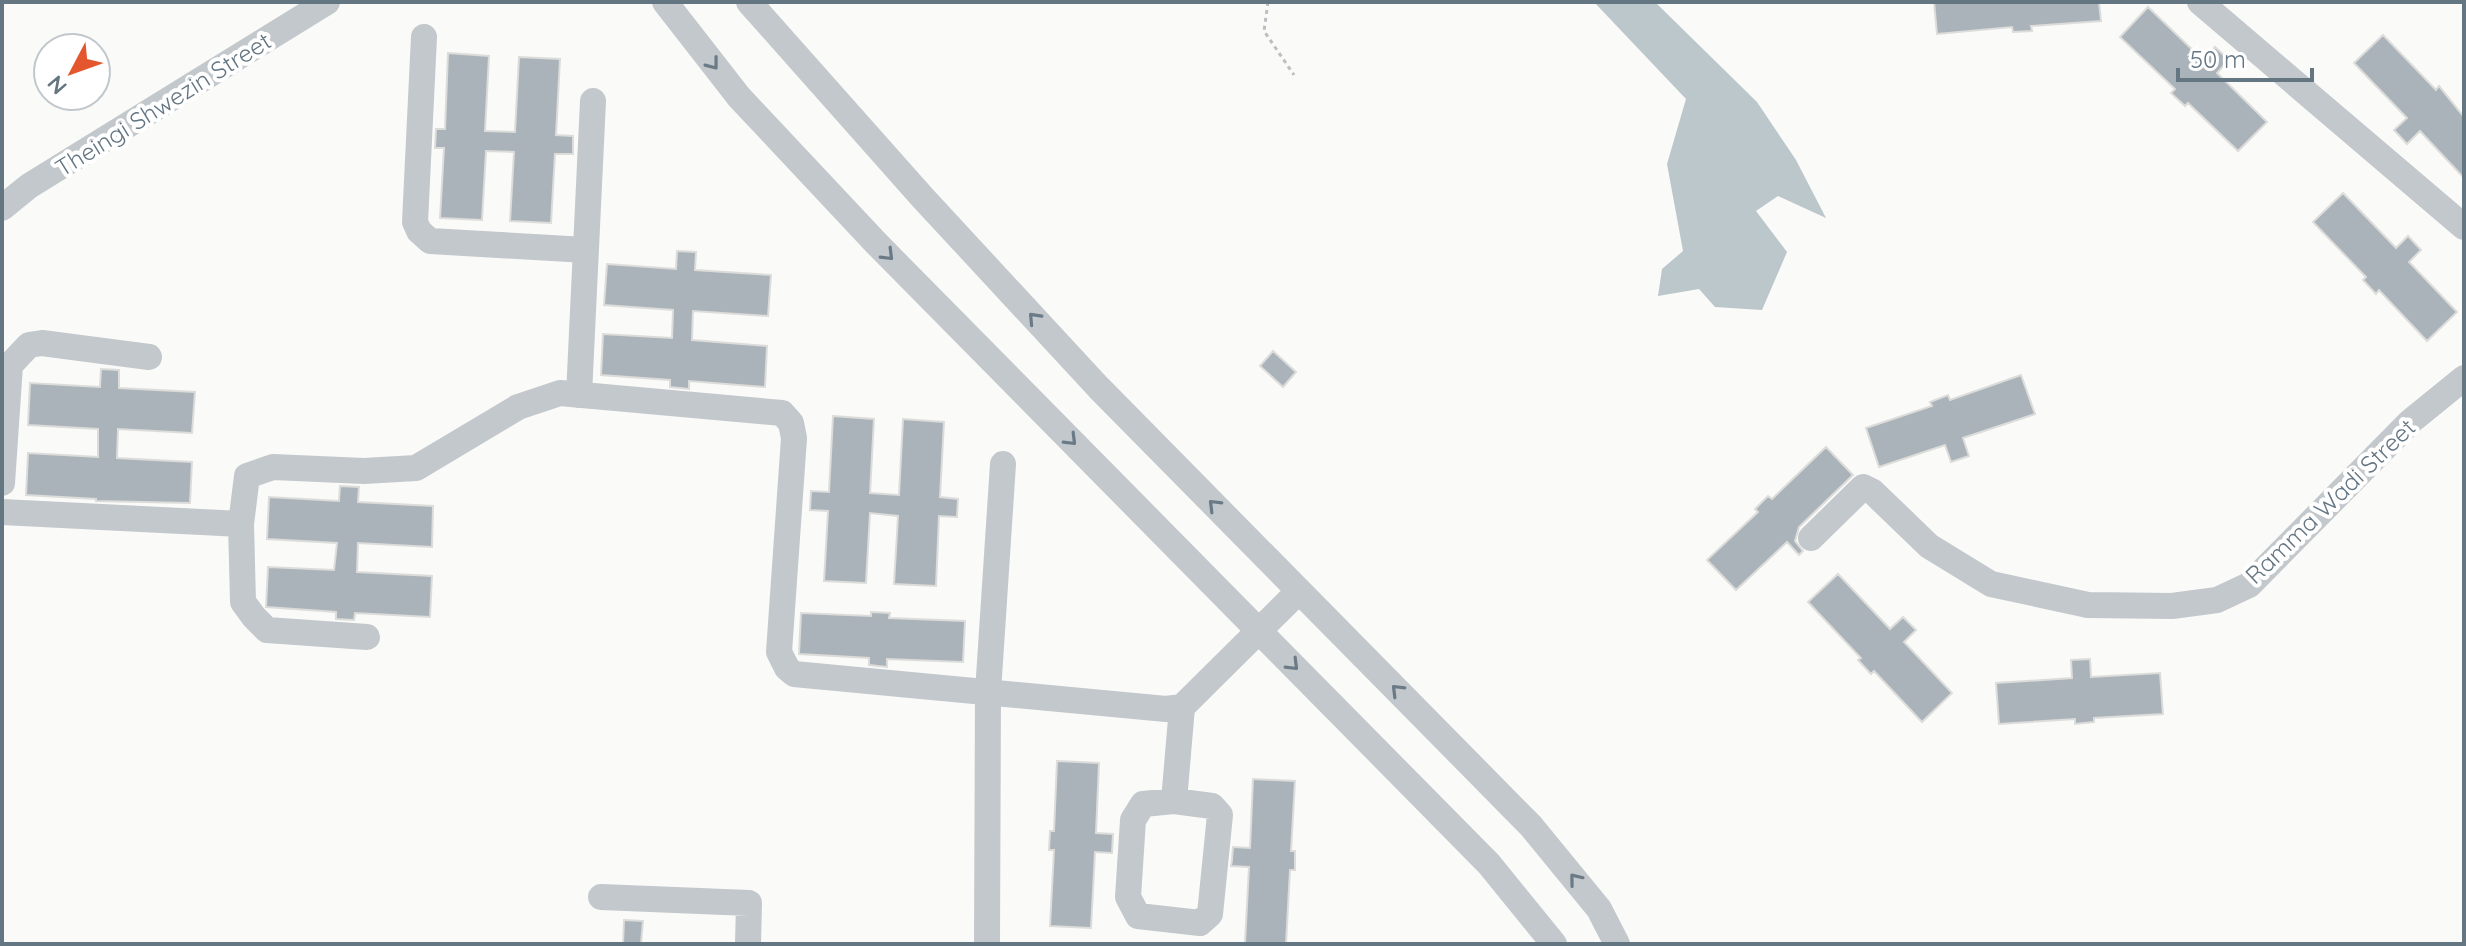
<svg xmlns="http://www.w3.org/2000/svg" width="2466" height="946" viewBox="0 0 2466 946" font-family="Quicksand,sans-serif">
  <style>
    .water { fill: #bbc7cb }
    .building { fill: #aab3b9; stroke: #dcdcda; stroke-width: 2 }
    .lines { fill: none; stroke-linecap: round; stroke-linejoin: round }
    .path { stroke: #bbbfc2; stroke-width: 3; stroke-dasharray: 4 4; stroke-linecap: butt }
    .minor { stroke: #c3c8cc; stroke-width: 26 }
    .oneway { stroke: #6a7a87 }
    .labels { text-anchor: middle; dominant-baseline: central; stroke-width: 8; stroke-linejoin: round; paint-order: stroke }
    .street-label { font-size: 24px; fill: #657683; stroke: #fff }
  </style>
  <rect width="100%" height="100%" fill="#fafaf8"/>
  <path class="water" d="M1594,2H1655L1757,102L1796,160L1826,218L1778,196L1756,211L1787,252L1762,310L1715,307L1699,289L1658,296L1662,269L1683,251L1667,164L1686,99Z"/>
  <path class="building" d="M1934,2H2099L2101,21L2031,26L2032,31L2013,32L2012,27L1937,34Z
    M2148,7L2203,60L2215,47L2229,60L2217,73L2267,122L2238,151L2188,103L2185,106L2171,93L2175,89L2120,37Z
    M2383,35L2436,90L2439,86L2464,117V178L2420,131L2407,144L2394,130L2407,118L2354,63Z
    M448,53L489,56L485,131L515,132L519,57L560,59L556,135L573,136V154H555L551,223L510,221L514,152L486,151L482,220L440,218L444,148H435L436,129H445Z
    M2343,193L2396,248L2408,236L2421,250L2409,262L2457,312L2427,341L2379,290L2376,294L2363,280L2366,277L2313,222Z
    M677,251L696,252L695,270L771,275L768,316L693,311L692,340L767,346L765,387L689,381V389L670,387V380L601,375L603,334L672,338L673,310L604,305L607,264L676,269Z
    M1273,351L1296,372L1283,387L1260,366Z
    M101,369L119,370V388L195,392L192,433L118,429L117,458L192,462L190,503L96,501V499L26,495L28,453L98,457V429L28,425L30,383L100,387Z
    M2021,375L2035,414L1963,438L1969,456L1951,462L1945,445L1879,467L1866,428L1932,406L1930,402L1948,395L1950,400Z
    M833,416L874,419L870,493L899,495L903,419L944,422L940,497L958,499L957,517L939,516L936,586L894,584L898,516L870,513L866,583L824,581L828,511L810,510L811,491L829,492Z
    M1826,447L1853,475L1799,527L1795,541L1803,551L1799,555L1787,542L1736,590L1707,560L1758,512L1755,509L1768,496L1772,499Z
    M340,486L359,487L358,502L433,506L432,547L358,543L357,572L432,576L430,617L355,613L354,620L336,619V612L266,607L268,567L334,570L337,543L267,539L269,497L339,501Z
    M1838,574L1890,629L1903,617L1916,630L1904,642L1952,693L1922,722L1874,671L1871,674L1858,660L1861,658L1808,602Z
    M871,612L890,613L889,618L965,621L963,662L887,659V667L869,665V658L799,654L801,613L871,616Z
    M2090,659L2091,677L2160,673L2163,714L2094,718V722L2075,724V719L1999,724L1996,683L2072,678L2071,660Z
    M1057,761L1099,763L1096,833L1113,834L1112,853L1095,852L1091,928L1050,926L1054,850H1049L1050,831H1054Z
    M1253,779L1295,781L1291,851H1295V870H1290L1286,944L1245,943L1249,867L1231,866L1232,860L1233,847L1250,848Z
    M624,920L643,921L641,944H623Z"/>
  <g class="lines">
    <path class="path" d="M1268,2L1264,31L1294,75"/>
    <path class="minor" d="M665,2L739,97L877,244L1489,864L1554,944
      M749,2L923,198L1099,388L1531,826L1599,909L1617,944
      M2200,2L2464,227
      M424,37L415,222L419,231L430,241L586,250
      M2,208L29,186L327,2
      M579,395L593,101
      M2,483L10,365L29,345L42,343L149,357
      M2,512L241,524
      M1811,538L1863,487L1873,492L1929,546L1991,584L2088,605L2172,606L2217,600L2249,585L2411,421L2464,378
      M367,637L267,630L254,617L243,602L241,524L247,476L273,467L364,471L416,468L518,407L560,393L782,413L791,423L794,438L779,652L787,668L794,674L1166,709L1182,707L1299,591
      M1174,801L1212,806L1220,815L1210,914L1200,923L1138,916L1128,897L1133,820L1143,804Z
      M1174,801L1182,707
      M601,897L749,903L748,944
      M987,944L988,692L1003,464"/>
  </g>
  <defs><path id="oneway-chevron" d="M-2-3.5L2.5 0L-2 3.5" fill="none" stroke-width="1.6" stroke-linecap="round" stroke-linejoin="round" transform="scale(2)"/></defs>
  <g class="oneway">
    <use href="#oneway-chevron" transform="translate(713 64) rotate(52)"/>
    <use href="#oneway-chevron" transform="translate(888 255) rotate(45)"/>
    <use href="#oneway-chevron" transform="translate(1034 318) rotate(-133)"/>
    <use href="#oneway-chevron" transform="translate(1071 440) rotate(45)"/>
    <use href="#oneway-chevron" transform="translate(1214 505) rotate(-135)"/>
    <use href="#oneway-chevron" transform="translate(1293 665) rotate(45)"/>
    <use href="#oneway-chevron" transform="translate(1397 690) rotate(-135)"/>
    <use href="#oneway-chevron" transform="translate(1575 879) rotate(-129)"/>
  </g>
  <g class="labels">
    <g class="street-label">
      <text transform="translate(163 104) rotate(-32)">Theingi Shwezin Street</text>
      <text transform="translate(2330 501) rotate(-44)">Ramma Wadi Street</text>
    </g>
  </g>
  <rect width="2466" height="946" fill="none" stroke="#657683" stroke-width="8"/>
  <g transform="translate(72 72) rotate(229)"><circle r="38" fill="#ffffff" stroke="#c1c8cd" stroke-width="2"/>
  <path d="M0-6L14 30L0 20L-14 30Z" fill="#e4572e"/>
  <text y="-12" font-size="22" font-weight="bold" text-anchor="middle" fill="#657683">N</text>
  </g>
  <path d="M2178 68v12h134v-12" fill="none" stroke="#657683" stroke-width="4"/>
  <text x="2190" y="68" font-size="24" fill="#657683" stroke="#ffffff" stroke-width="6" paint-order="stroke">50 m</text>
</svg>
